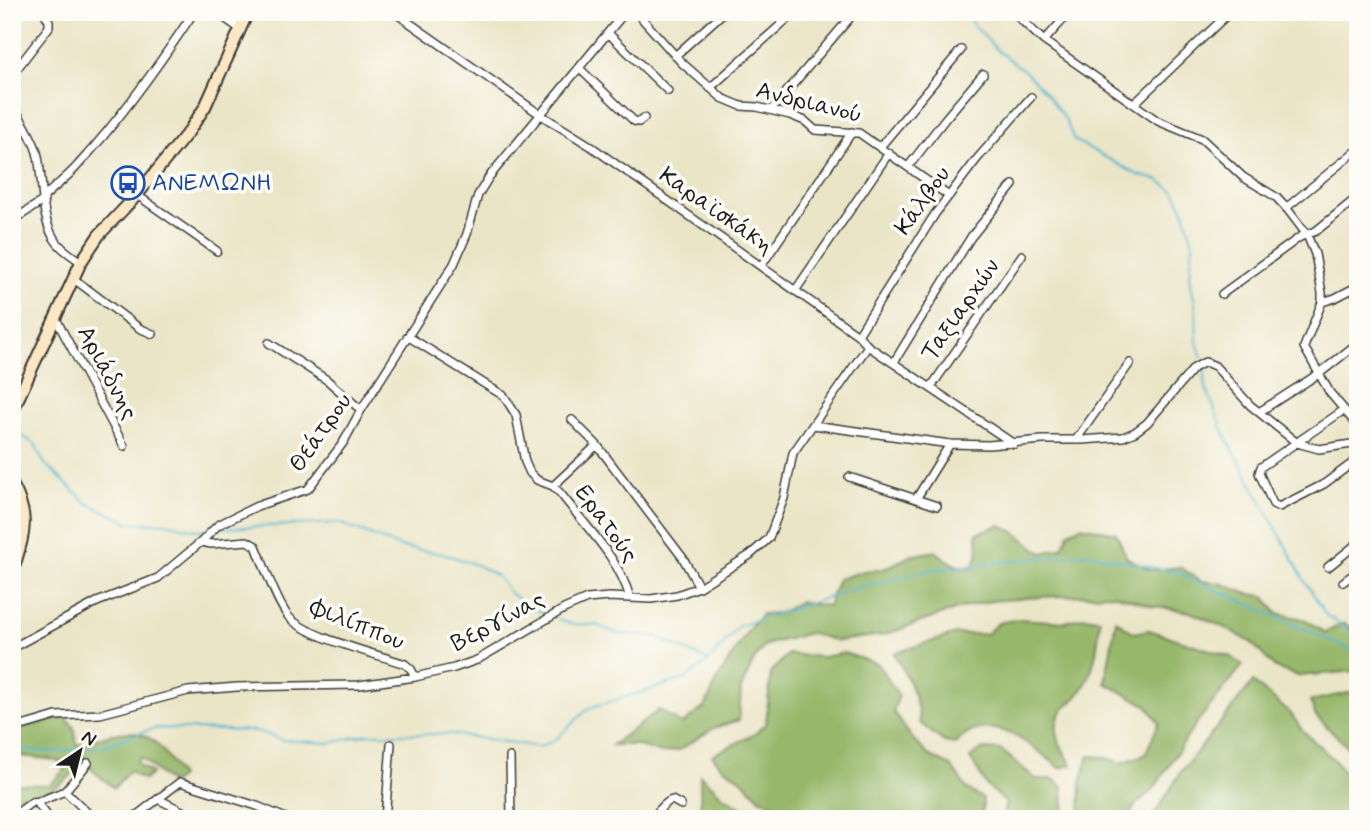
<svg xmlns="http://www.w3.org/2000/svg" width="1370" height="831" font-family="Mynerve,sans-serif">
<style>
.forest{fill:#97b76b;stroke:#5a6a44;stroke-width:2}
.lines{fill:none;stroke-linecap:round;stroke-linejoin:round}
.stream{stroke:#4eb4cd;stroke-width:2}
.street-casing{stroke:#3b3a36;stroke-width:10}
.secondary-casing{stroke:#3b3a36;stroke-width:14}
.street{stroke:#fff;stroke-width:7}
.secondary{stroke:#fbe7c3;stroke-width:10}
.labels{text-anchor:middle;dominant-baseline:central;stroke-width:7;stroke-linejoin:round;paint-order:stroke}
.street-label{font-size:24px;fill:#1c1c1c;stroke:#fdfcf7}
.transit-label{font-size:24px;fill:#164399;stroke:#fdfcf7;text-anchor:start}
</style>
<rect width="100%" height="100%" fill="#fdfcf7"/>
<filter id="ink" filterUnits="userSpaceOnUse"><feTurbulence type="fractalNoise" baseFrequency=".0143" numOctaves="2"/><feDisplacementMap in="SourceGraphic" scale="14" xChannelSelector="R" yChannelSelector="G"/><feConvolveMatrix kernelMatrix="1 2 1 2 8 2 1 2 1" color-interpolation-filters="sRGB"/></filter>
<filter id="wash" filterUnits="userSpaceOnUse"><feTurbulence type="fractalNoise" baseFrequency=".00686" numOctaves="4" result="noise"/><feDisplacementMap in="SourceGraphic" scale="28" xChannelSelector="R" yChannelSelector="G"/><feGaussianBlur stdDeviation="1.57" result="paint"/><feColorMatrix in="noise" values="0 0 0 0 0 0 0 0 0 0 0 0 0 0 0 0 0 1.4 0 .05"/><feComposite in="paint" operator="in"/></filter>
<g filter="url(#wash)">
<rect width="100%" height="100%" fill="#ebe5c7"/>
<path class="forest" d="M1000,525L1013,531L1042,553L1062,548L1069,532L1081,526L1116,533L1127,558L1151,570L1180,567L1201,581L1220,583L1248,594L1264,596L1277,613L1306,620L1325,633L1344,623L1358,633V671L1298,676L1275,668L1252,643L1226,628L1190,612L1154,606L1113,594L1039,597L991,601L957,609L884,635L836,641L810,633L765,645L754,660L741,688L739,720L714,728L679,750L662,753L636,745H612L659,710L682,724L705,707L720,675L747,632L762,614L780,613L800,602L828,606L838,579L864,571L884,569L910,556L935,551L955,565L973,568L978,553L977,533Z
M1084,617L1100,619C1098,645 1095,672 1080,693C1075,701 1065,706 1060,714C1051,731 1062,750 1072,765L1060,768C1032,746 988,706 956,744L944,742L920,723C917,696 907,676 894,653L956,634H986L998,623L1019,619L1065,622Z
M1116,620L1134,633L1149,630L1231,657L1243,665L1195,725L1153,790L1137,803L1127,819H1080L1081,782L1089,756L1104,757L1121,763L1145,755L1159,723L1148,706L1105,683Z
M844,653L878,664L899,696L893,711L912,738L928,755L951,766L967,789L983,799L982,819H799L760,798L741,779L721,766L712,755L755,734L766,723L771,672L788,654L823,657Z
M1253,682L1291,714L1302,730L1335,761L1353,783L1358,797V814L1346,819H1150L1160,806L1180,773Z
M1358,691V757L1316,716L1310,701Z
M66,717L74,728L77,745C131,726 150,722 180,777L171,784L142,758L138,759V764L152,773L144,780L129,771L114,788L84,763C59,788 49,796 12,796V784L50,785L70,764L48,759L12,755V730Z
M983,749L1001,750L1036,779H1053L1063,787L1065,819H1002L1006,802L987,786L970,758Z
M700,775L723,796L759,819H701Z"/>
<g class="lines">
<path class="stream" d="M962,12L997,50L1026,72L1047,94L1065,119L1074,140L1138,175L1158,180L1174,191L1183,208L1193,243L1190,276L1196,311L1197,342L1202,358
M1204,367L1206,388L1225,435L1306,583L1326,615L1358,635
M13,430L35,444L44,463L87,503L130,523H166L196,530L207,529
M222,528L339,523L401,547L448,555L477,565L497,576L511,594L531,608L546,614
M558,619L570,624L596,625L618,634L655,636L709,661
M12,749L53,752L100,747L155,728L257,731L283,740L330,743L368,734H452L540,747L556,739L589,708L685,679L709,661L739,626L864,586L929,570L1087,553L1176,572L1349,649L1358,655"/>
</g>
</g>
<g filter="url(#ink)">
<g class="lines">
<defs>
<path id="street" d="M216,12L240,29
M394,12L541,115L589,145L858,335L868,346L1014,444
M636,12L681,62L722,98L741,106L757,107L790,115L805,121L815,130L859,133L949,196
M1013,12L1044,41L1158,121L1202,139L1243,177L1276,197L1288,210L1307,235L1315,254L1322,293V302L1304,347L1330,393L1358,426
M609,34L668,91
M1044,41L1070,12
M675,56L724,12
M579,68L634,121L639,122L644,118
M12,75L49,27V21L44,12
M710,88L795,12
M12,104C21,120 32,135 37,152C44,178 39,219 56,241C62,250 73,256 81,262
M1134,104L1230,12
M771,110L855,12
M880,147L961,50
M908,167L945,119L983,74
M137,195L217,251
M44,197C55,186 69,176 79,164C122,117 159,65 194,12
M1286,208L1358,149
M12,221L44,200
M761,266L852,132
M74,279L139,328L153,334
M795,291L889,153
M1222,294L1300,237L1316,231L1358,197
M1322,302L1335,298L1358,286
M56,319L124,446
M858,335L935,214L977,159L1031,97
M409,337L504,396L516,415L525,462L530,473L537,480L553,486L561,494C586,527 619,558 630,598
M269,343L327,380L361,410
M894,362L971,237L1013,185
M931,387L1022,255
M1344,410L1261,467L1259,473L1273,504L1279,507L1324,484L1358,459
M1259,412L1320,373L1358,343
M572,420L597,445
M813,425L950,444L989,445L1042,440H1082L1123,437L1135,432L1147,423L1194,368L1205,362L1215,366L1250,405L1297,443L1319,449L1358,443
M1076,440L1130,363
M849,477L916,499L950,444
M553,486L597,445L683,558L699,587
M916,499L937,506
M12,528L25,524
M201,542L211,544L247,541L256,546C264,565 276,601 288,616C305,637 377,654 405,664L411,669L415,677
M1328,567L1358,543
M1343,582L1358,571
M12,648L97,602L158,578L201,542L218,525L257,506L308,489L343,443L361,410L454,264L467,234L478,195L489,177L625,12
M12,729L56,716L100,714L188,691L237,687L359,685L415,677L454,668L477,660L564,609L587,599L609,597L651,599L677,595L699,587L750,555L769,538L784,498L793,453L868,346
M510,757L511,819
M65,791L94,819
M158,799L198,819
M36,802L50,819
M12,817L32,802L40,801L65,791L88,763
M132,819L180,782L257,806L288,819
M385,819L391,744
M649,819C659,814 662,803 672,800L681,805"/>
<path id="secondary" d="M12,412L81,262L99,235L137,195L189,131L205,107L248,12
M12,484C32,520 23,536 12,574"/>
</defs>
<use href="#street" class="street-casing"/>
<use href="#secondary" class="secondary-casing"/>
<use href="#street" class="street"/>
<use href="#secondary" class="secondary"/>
</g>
</g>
<defs>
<symbol id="bus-ring" viewBox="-11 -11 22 22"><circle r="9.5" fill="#fdfcf7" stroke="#1a4fb4" stroke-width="1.5"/><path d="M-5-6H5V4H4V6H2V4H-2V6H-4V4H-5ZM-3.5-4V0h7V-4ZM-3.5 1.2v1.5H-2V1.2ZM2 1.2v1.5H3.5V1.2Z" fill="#1a4fb4"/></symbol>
</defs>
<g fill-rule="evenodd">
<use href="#bus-ring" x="109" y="164" width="38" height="38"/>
</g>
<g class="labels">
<g class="street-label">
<text transform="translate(809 103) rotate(14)">Ανδριανού</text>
<text transform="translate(923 201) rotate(-55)">Κάλβου</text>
<text transform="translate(716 211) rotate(35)">Καραϊσκάκη</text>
<text transform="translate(961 310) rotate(-55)">Ταξιαρχών</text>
<text transform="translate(107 373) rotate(62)">Αριάδνης</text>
<text transform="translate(321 433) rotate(-55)">Θεάτρου</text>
<text transform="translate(606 524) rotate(54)">Ερατούς</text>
<text transform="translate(498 622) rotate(-28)">Βεργίνας</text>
<text transform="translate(357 625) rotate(22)">Φιλίππου</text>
</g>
<g class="transit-label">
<text x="152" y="183">ΑΝΕΜΩΝΗ</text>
</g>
</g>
<rect width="1370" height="831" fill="none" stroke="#fdfcf7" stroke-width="42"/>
<g transform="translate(80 751) rotate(35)" stroke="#fdfcf7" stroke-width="5" paint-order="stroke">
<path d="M0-5L12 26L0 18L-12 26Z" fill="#1c1c1c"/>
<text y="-10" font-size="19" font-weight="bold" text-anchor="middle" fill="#1c1c1c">N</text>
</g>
</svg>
